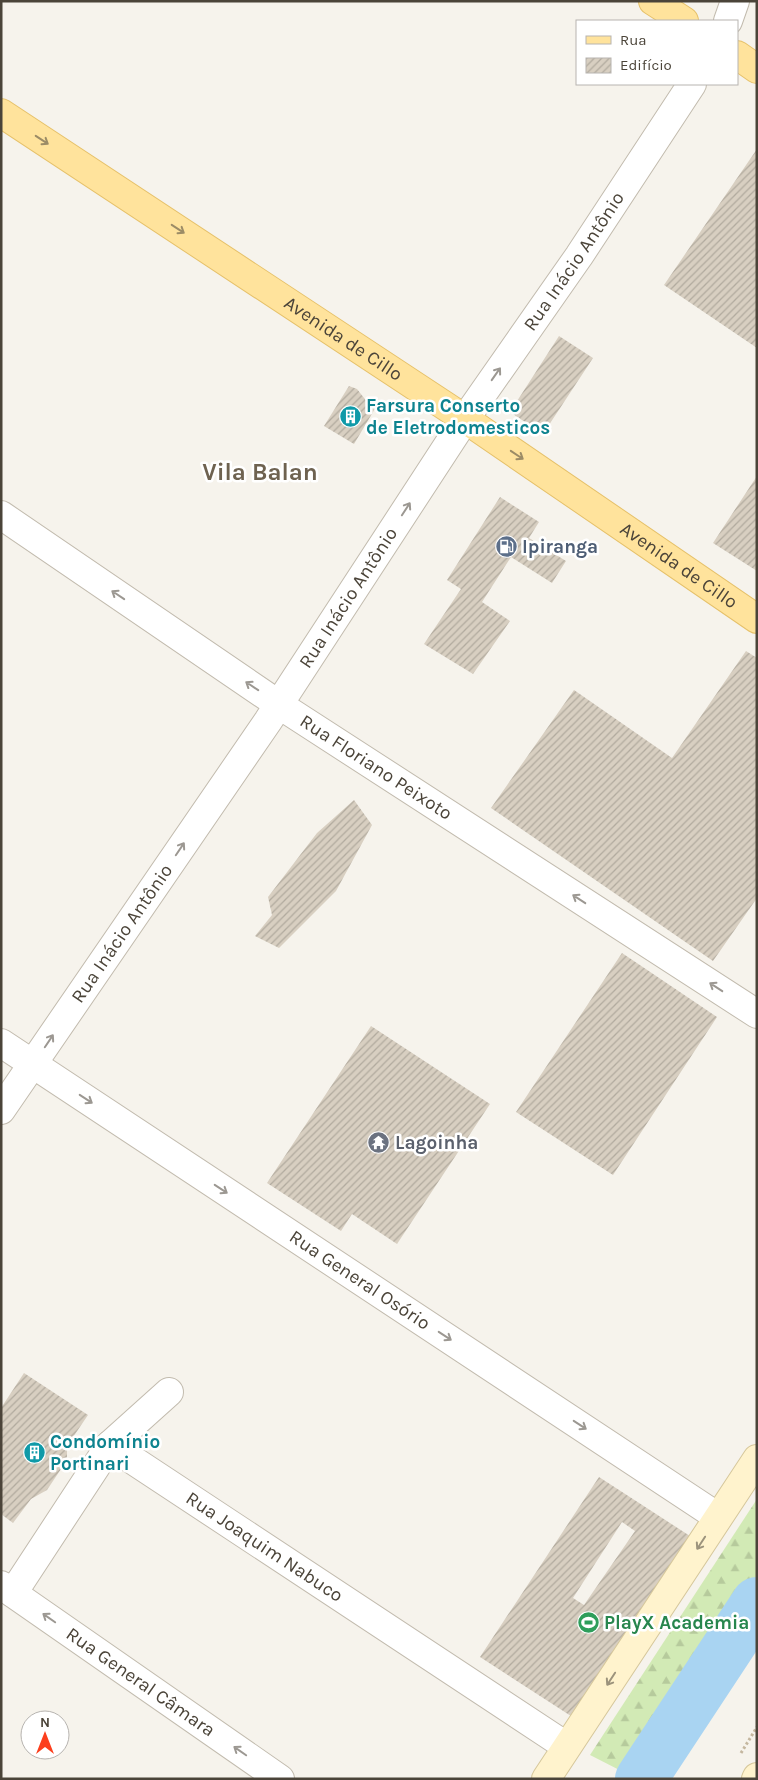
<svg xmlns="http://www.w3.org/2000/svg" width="758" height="1780" font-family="Karla,sans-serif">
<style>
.forest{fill:url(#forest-firs)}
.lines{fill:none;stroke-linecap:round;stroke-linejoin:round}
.river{stroke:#a9d4f2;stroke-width:52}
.building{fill:url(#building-hatch);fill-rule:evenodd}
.minor-casing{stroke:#c2bbae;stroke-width:30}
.secondary-casing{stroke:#d6c79b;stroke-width:30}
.primary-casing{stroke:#e6c16a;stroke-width:30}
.path{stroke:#c4b79f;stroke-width:3;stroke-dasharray:2.5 2.5;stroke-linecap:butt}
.minor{stroke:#fff;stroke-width:28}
.secondary{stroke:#fff3cd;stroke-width:28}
.primary{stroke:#ffe39c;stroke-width:28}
.oneway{stroke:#9c8c66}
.oneway2{stroke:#9c9892}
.oneway3{stroke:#9c937c}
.labels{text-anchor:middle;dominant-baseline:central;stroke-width:5;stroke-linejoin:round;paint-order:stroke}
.street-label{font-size:19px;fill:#4b4439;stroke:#fff}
.culture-label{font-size:19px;font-weight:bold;fill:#0d838f;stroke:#fff;text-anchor:start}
.service-label{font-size:19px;font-weight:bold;fill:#4e5e75;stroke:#fff;text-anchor:start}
.worship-label{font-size:19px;font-weight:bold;fill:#5b616d;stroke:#fff;text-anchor:start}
.leisure-label{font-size:19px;font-weight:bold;fill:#27864d;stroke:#fff;text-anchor:start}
.district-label{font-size:24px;font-weight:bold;fill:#6e6250;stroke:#fff}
</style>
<defs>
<pattern id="forest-firs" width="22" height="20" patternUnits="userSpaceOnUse" patternTransform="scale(1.25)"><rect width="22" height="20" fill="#d2eab5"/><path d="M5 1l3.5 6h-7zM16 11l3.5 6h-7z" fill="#b6ca9c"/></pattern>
<pattern id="building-hatch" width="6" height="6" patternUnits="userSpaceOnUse" patternTransform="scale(1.25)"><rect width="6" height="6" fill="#d8cfc1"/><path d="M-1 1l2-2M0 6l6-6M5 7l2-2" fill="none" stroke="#b1aa9e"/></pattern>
</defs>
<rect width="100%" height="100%" fill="#f6f3ec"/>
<path class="forest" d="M757,1499V1603L641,1779H637L590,1755Z"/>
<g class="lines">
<path class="river" d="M641,1779L757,1603"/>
</g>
<path class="building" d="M757,149V348L664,285Z
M559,336L593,358L543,434L510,412Z
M349,386L357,389L368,403L376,407L354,444L324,426Z
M757,476V571L713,543Z
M500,497L539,522L529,538L566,561L552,583L511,557L482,602L510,621L473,674L424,644L461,589L447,580Z
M746,651L757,658V898L713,961L491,808L574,690L672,758Z
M354,800L372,825L336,891L279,948L255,936L272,915L268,897L317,833Z
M622,953L717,1017L613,1175L516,1112Z
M371,1026L490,1104L397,1244L352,1214L341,1231L267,1183Z
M24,1373L88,1415L67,1446V1460L47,1490L31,1499L13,1523L1,1514V1408Z
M599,1477L690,1536V1546L574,1718L480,1657ZM622,1522L635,1531L584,1605L573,1598Z"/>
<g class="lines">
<defs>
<g id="minor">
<path d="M728,21L735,1"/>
<path id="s1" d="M1,515L278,704L757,1014"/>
<path id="s2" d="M1,1043L718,1517"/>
<path id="s3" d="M1,1110L268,721L465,419L579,256L692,84"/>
<path d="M110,1445L169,1392"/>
<path id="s4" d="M1,1585L280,1779"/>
<path id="s5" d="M13,1593L110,1445L566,1746"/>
</g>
<path id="secondary" d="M546,1779L757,1459
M756,1779L757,1777"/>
<g id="primary">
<path d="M653,1L684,21"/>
<path d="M737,55L757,69"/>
<path id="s6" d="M1,113L465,419L757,619"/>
</g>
</defs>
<use href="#minor" class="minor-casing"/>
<use href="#secondary" class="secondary-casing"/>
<use href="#primary" class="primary-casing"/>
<path class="path" d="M741,1753L757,1727"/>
<use href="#minor" class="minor"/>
<use href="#secondary" class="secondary"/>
<use href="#primary" class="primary"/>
</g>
<defs><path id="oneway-shaft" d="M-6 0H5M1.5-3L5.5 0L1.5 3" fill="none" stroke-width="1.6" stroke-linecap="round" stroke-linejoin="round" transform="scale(1.25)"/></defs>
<g class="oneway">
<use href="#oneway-shaft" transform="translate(42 140) rotate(33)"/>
<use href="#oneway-shaft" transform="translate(178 229) rotate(33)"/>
<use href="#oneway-shaft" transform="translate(517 455) rotate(34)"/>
</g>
<g class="oneway2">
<use href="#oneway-shaft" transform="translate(496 374) rotate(-55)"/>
<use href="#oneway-shaft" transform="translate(406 509) rotate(-57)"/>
<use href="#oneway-shaft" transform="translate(118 595) rotate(-146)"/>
<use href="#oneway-shaft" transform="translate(252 686) rotate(-146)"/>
<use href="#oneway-shaft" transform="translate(180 849) rotate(-56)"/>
<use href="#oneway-shaft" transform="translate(579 899) rotate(-147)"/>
<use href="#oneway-shaft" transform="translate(716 987) rotate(-147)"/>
<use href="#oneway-shaft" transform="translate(49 1041) rotate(-56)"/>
<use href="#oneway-shaft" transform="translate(86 1099) rotate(33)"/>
<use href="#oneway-shaft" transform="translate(221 1189) rotate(33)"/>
<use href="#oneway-shaft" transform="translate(445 1336) rotate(33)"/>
<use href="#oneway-shaft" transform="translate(580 1425) rotate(33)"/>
<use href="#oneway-shaft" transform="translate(49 1618) rotate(-145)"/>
<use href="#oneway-shaft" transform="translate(240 1751) rotate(-145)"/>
</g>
<g class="oneway3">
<use href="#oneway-shaft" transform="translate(701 1543) rotate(123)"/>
<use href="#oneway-shaft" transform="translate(611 1679) rotate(123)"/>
</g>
<defs>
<symbol id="building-disc" viewBox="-11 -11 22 22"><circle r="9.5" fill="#0f9aa8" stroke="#fff"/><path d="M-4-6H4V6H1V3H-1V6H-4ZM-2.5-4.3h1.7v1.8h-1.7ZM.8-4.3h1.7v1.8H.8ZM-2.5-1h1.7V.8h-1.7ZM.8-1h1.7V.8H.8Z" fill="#fff"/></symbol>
<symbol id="fuel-disc" viewBox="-11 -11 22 22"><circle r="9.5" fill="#5c6f8a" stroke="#fff"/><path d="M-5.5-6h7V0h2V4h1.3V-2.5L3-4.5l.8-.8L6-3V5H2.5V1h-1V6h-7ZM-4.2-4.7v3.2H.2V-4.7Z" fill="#fff"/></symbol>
<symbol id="temple-disc" viewBox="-11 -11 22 22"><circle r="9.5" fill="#6b7280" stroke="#fff"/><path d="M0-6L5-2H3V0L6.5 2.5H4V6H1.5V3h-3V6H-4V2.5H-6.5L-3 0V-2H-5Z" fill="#fff"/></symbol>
<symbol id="stadium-disc" viewBox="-11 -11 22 22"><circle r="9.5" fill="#2e9e5b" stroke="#fff"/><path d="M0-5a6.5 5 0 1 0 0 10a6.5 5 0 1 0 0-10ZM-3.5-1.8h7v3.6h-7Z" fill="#fff"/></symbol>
</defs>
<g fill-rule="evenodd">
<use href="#building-disc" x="338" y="404" width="25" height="25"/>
<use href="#fuel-disc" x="494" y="534" width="25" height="25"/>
<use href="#temple-disc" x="366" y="1130" width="25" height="25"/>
<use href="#building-disc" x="22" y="1440" width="25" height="25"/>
<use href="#stadium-disc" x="576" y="1610" width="25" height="25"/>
</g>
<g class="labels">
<g class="street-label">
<text stroke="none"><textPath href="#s3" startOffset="1024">Rua Inácio Antônio</textPath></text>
<text stroke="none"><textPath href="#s6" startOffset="410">Avenida de Cillo</textPath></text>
<text stroke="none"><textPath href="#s6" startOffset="815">Avenida de Cillo</textPath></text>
<text stroke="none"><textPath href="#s3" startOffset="619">Rua Inácio Antônio</textPath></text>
<text stroke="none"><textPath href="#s1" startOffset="452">Rua Floriano Peixoto</textPath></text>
<text stroke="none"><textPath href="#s3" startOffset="214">Rua Inácio Antônio</textPath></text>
<text stroke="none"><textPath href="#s2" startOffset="430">Rua General Osório</textPath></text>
<text stroke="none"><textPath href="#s5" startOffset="362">Rua Joaquim Nabuco</textPath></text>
<text stroke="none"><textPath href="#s4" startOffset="170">Rua General Câmara</textPath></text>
</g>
<g class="culture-label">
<text x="366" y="406">Farsura Conserto<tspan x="366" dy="22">de Eletrodomesticos</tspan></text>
<text x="50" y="1442">Condomínio<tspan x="50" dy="22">Portinari</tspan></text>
</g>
<g class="service-label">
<text x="522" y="547">Ipiranga</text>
</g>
<g class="worship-label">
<text x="395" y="1143">Lagoinha</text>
</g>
<g class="leisure-label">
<text x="604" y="1623">PlayX Academia</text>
</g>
<g class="district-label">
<text x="260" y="472">Vila Balan</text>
</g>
</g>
<rect width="758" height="1780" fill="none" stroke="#4b4439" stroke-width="5"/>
<rect x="576" y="20" width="162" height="65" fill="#ffffff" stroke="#b7b4b0"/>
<rect x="586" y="36" width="25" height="8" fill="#ffe39c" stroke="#b7b4b0"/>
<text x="620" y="45" font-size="15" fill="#4b4439">Rua</text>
<rect x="586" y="58" width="25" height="15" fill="url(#building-hatch)" stroke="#b7b4b0"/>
<text x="620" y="70" font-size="15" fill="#4b4439">Edifício</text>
<g transform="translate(45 1735)"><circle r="24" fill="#ffffff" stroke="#b7b4b0"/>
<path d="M0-4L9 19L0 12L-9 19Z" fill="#fc3f1d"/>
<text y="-8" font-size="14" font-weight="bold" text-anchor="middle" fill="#4b4439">N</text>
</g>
</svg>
